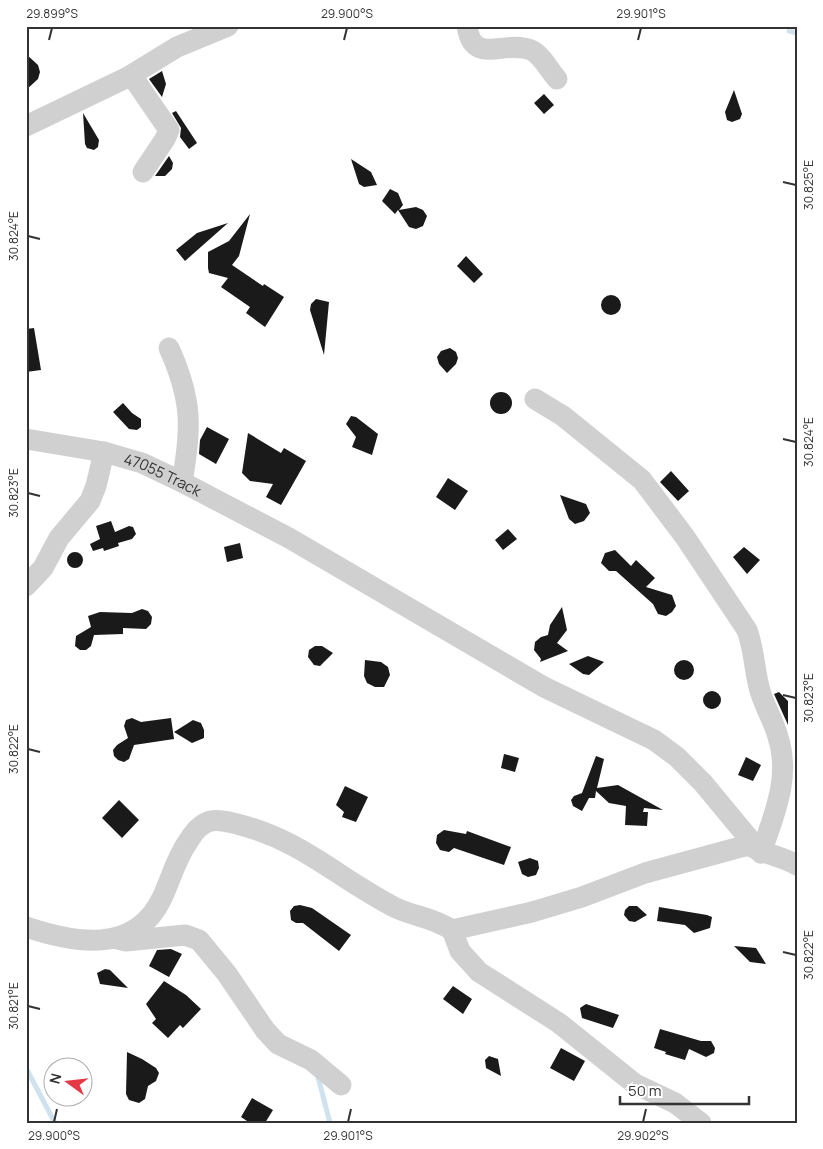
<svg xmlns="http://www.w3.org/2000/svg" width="823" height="1149" font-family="Manrope,sans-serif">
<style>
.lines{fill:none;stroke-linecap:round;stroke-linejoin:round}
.stream{stroke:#cfe2ee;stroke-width:5}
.building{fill:#1a1a1a}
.minor{stroke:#d0d0d0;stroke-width:21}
.ticks{fill:none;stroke:#333;stroke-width:2}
.labels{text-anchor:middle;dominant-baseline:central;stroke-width:5;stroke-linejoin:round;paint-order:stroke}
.street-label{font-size:15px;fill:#333;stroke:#fff}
.neatline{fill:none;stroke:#333;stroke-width:2}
.ticks-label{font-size:12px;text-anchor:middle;fill:#333}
</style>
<rect width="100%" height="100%" fill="#fff"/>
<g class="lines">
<path class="stream" d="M789,31L797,33
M26,1068L55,1123
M318,1077L330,1123"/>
</g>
<path class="building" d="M26,54L38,65L40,72L38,79L26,90Z
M162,71L166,84L162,97L149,79Z
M734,90L742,114L740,119L732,122L727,120L725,112Z
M544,94L554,105L544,114L534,103Z
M176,111L197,143L189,149L180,137L181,128L172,113Z
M83,113L99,140L98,147L94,150L87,148L85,144Z
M169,156L173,163L172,169L165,176H155Z
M351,159L371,172L377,185L364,187L359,184Z
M390,189L398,193L403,205L399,210L416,207L423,210L427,216L423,226L416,229L409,227L398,210L395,214L382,201Z
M250,214L239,256L232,265L263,286L264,284L284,297L265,327L246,313L250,307L221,287L228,278L209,273L208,268V252L229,241Z
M228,223L185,261L176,250L197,233Z
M466,256L483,274L474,283L457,266Z
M601 305a10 10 0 1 1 20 0a10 10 0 1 1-20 0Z
M316,299L329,302L324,355L310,310L311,304Z
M34,328L41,370L26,372V329Z
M450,348L456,352L458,358L456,364L447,373L439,364L437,357L441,351Z
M490 403a11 11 0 1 1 22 0a11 11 0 1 1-22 0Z
M123,403L132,413L141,419V427L137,430L129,429L113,412Z
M351,416L356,417L378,434L372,455L352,447L356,437L346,424Z
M207,427L229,439L216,464L199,454L200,440Z
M248,433L281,453L284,448L306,461L281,505L266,497L273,484L250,481L242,473Z
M671,471L689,491L678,501L660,482Z
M448,478L468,491L455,510L436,497Z
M560,495L586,504L590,513L584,521L575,524L569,519Z
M111,521L115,532L129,526L133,527L136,534L132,539L118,543L119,546L104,551L103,548L93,551L90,544L100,539L96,526Z
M508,529L517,539L503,550L495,540Z
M240,543L243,558L227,562L224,547Z
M744,547L760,560L747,574L733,557Z
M615,550L631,566L636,560L655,578L646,587L672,595L676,606L672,612L666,616L658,614L653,604L616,571H609L601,563L605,553Z
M67 560a8 8 0 1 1 16 0a8 8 0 1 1-16 0Z
M562,607L567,630L557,643L568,651L540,662L541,659L534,650L535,642L541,637L548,635L550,625Z
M142,609L148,611L152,617L151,624L146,629L123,628V634L94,635L91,646L86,650H80L75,646L76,636L91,627L88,616L100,612L132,613Z
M315,646H322L333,653L320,666L314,665L308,657L309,650Z
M588,656L604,662L589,675L583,674L569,664Z
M365,660L381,662L388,667L390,675L384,687H375L367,683L364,676Z
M674 670a10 10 0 1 1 20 0a10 10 0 1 1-20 0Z
M703 700a9 9 0 1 1 18 0a9 9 0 1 1-18 0Z
M779,692L788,701V725L774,694Z
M132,718L141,722L171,718L174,739L134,745L129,759L124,762L118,760L114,756L113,750L117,745L128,738L124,726L126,720Z
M193,720L201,723L204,730V738L192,743L174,732Z
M504,754L519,758L515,772L501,768Z
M596,756L604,759L597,788L618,785L663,810L644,808L643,812H648L647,826L625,825L626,806L609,803L596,791L595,798H589L582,811L573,806L571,800L574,796L582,793Z
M746,757L761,765L753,781L738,775Z
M345,786L368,797L356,822L342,817L344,812L336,805Z
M119,800L139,820L122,838L102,818Z
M444,830L466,834L467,831L511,847L504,865L454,848L449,852L440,850L436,843L437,835Z
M530,858L538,861L539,868L536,875L528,877L522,874L518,862Z
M300,905L312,908L351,935L339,951L303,923H296L291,920L290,911L294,906Z
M629,906H637L647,915L635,922L629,921L624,915L625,910Z
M659,907L707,915L712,917L710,928L694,933L685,925L657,921Z
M734,946L756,948L766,964L750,962Z
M171,949L182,954L169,977L149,966L157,950Z
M105,969L110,970L128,988L100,984L97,973Z
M164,981L186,995L201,1009L183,1028L180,1025L168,1038L152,1023L156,1019L146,1004Z
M453,986L472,999L463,1014L443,999Z
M586,1004L619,1015L613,1028L582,1018L580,1008Z
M660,1029L701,1041H711L715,1048L714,1053L706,1057L689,1049L685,1060L665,1054L666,1052L654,1048Z
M561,1048L585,1061L574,1081L550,1068Z
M127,1052L142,1059L156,1068L159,1073L156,1081L148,1086L145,1099L139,1103L129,1100L126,1094Z
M489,1056L498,1059L501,1076L486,1068L485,1060Z
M252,1098L273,1110L265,1123H250L241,1117Z"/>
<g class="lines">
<g class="minor">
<path d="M467,26C473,67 504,39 531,50C542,55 549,70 557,79"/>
<path d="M132,76L169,130L165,139L143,172"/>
<path d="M26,126L128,77L177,47L228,26"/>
<path d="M169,348C192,399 192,427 182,482"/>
<path d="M535,399L563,416L642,480L685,537L747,630C755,651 754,673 761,694C766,709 774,722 778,737C791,777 774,815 761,853"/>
<path id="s1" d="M26,439L104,452L142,463L182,482L289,538L544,687L654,740L677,757L703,783L761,853"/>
<path d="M26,586L43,568L59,538L90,501L96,486L104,452"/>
<path d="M26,927C74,943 135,955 162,898C171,879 176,858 189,840C194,832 201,823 211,821C219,819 229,822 237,824C302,840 339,879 396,908C416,917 432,917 452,930L532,912L582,897L645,873L748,845C764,854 781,856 797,865"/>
<path d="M452,930L460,951L479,972L559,1023L635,1084L675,1103L701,1123"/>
<path d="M118,939L126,941L185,935L199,940L227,974L265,1030L278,1044L311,1060L341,1085"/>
</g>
</g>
<path class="ticks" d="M49,40L52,28M344,40L347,28M638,40L641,28M783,182L796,185M28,236L40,239M783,439L796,442M28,493L40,496M783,695L796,698M28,749L40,752M783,952L796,955M28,1006L40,1009M54,1122L57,1109M348,1122L351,1109M643,1122L646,1109"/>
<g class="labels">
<g class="street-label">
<text stroke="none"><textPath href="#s1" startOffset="142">47055 Track</textPath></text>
</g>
</g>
<rect width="823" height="1149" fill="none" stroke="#ffffff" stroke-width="55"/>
<g transform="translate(68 1082) rotate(285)"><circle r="24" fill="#ffffff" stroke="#adadad"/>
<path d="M0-4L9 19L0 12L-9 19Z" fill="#e63946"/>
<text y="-8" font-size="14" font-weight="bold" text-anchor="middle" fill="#333333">N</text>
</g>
<path d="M620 1096v8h129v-8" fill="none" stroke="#333333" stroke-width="2.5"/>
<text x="628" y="1096" font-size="15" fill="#333333" stroke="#ffffff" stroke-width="4" paint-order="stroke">50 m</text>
<rect x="28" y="28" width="768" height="1094" class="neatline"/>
<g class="ticks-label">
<text x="52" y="18">29.899°S</text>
<text x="347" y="18">29.900°S</text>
<text x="641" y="18">29.901°S</text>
<text transform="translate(809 185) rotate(-90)" y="4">30.825°E</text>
<text transform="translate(14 236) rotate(-90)" y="4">30.824°E</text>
<text transform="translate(809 442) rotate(-90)" y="4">30.824°E</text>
<text transform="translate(14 493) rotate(-90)" y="4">30.823°E</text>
<text transform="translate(809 698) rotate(-90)" y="4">30.823°E</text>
<text transform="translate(14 749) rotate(-90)" y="4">30.822°E</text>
<text transform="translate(809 955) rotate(-90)" y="4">30.822°E</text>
<text transform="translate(14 1006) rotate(-90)" y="4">30.821°E</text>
<text x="54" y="1140">29.900°S</text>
<text x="348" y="1140">29.901°S</text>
<text x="643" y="1140">29.902°S</text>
</g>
</svg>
